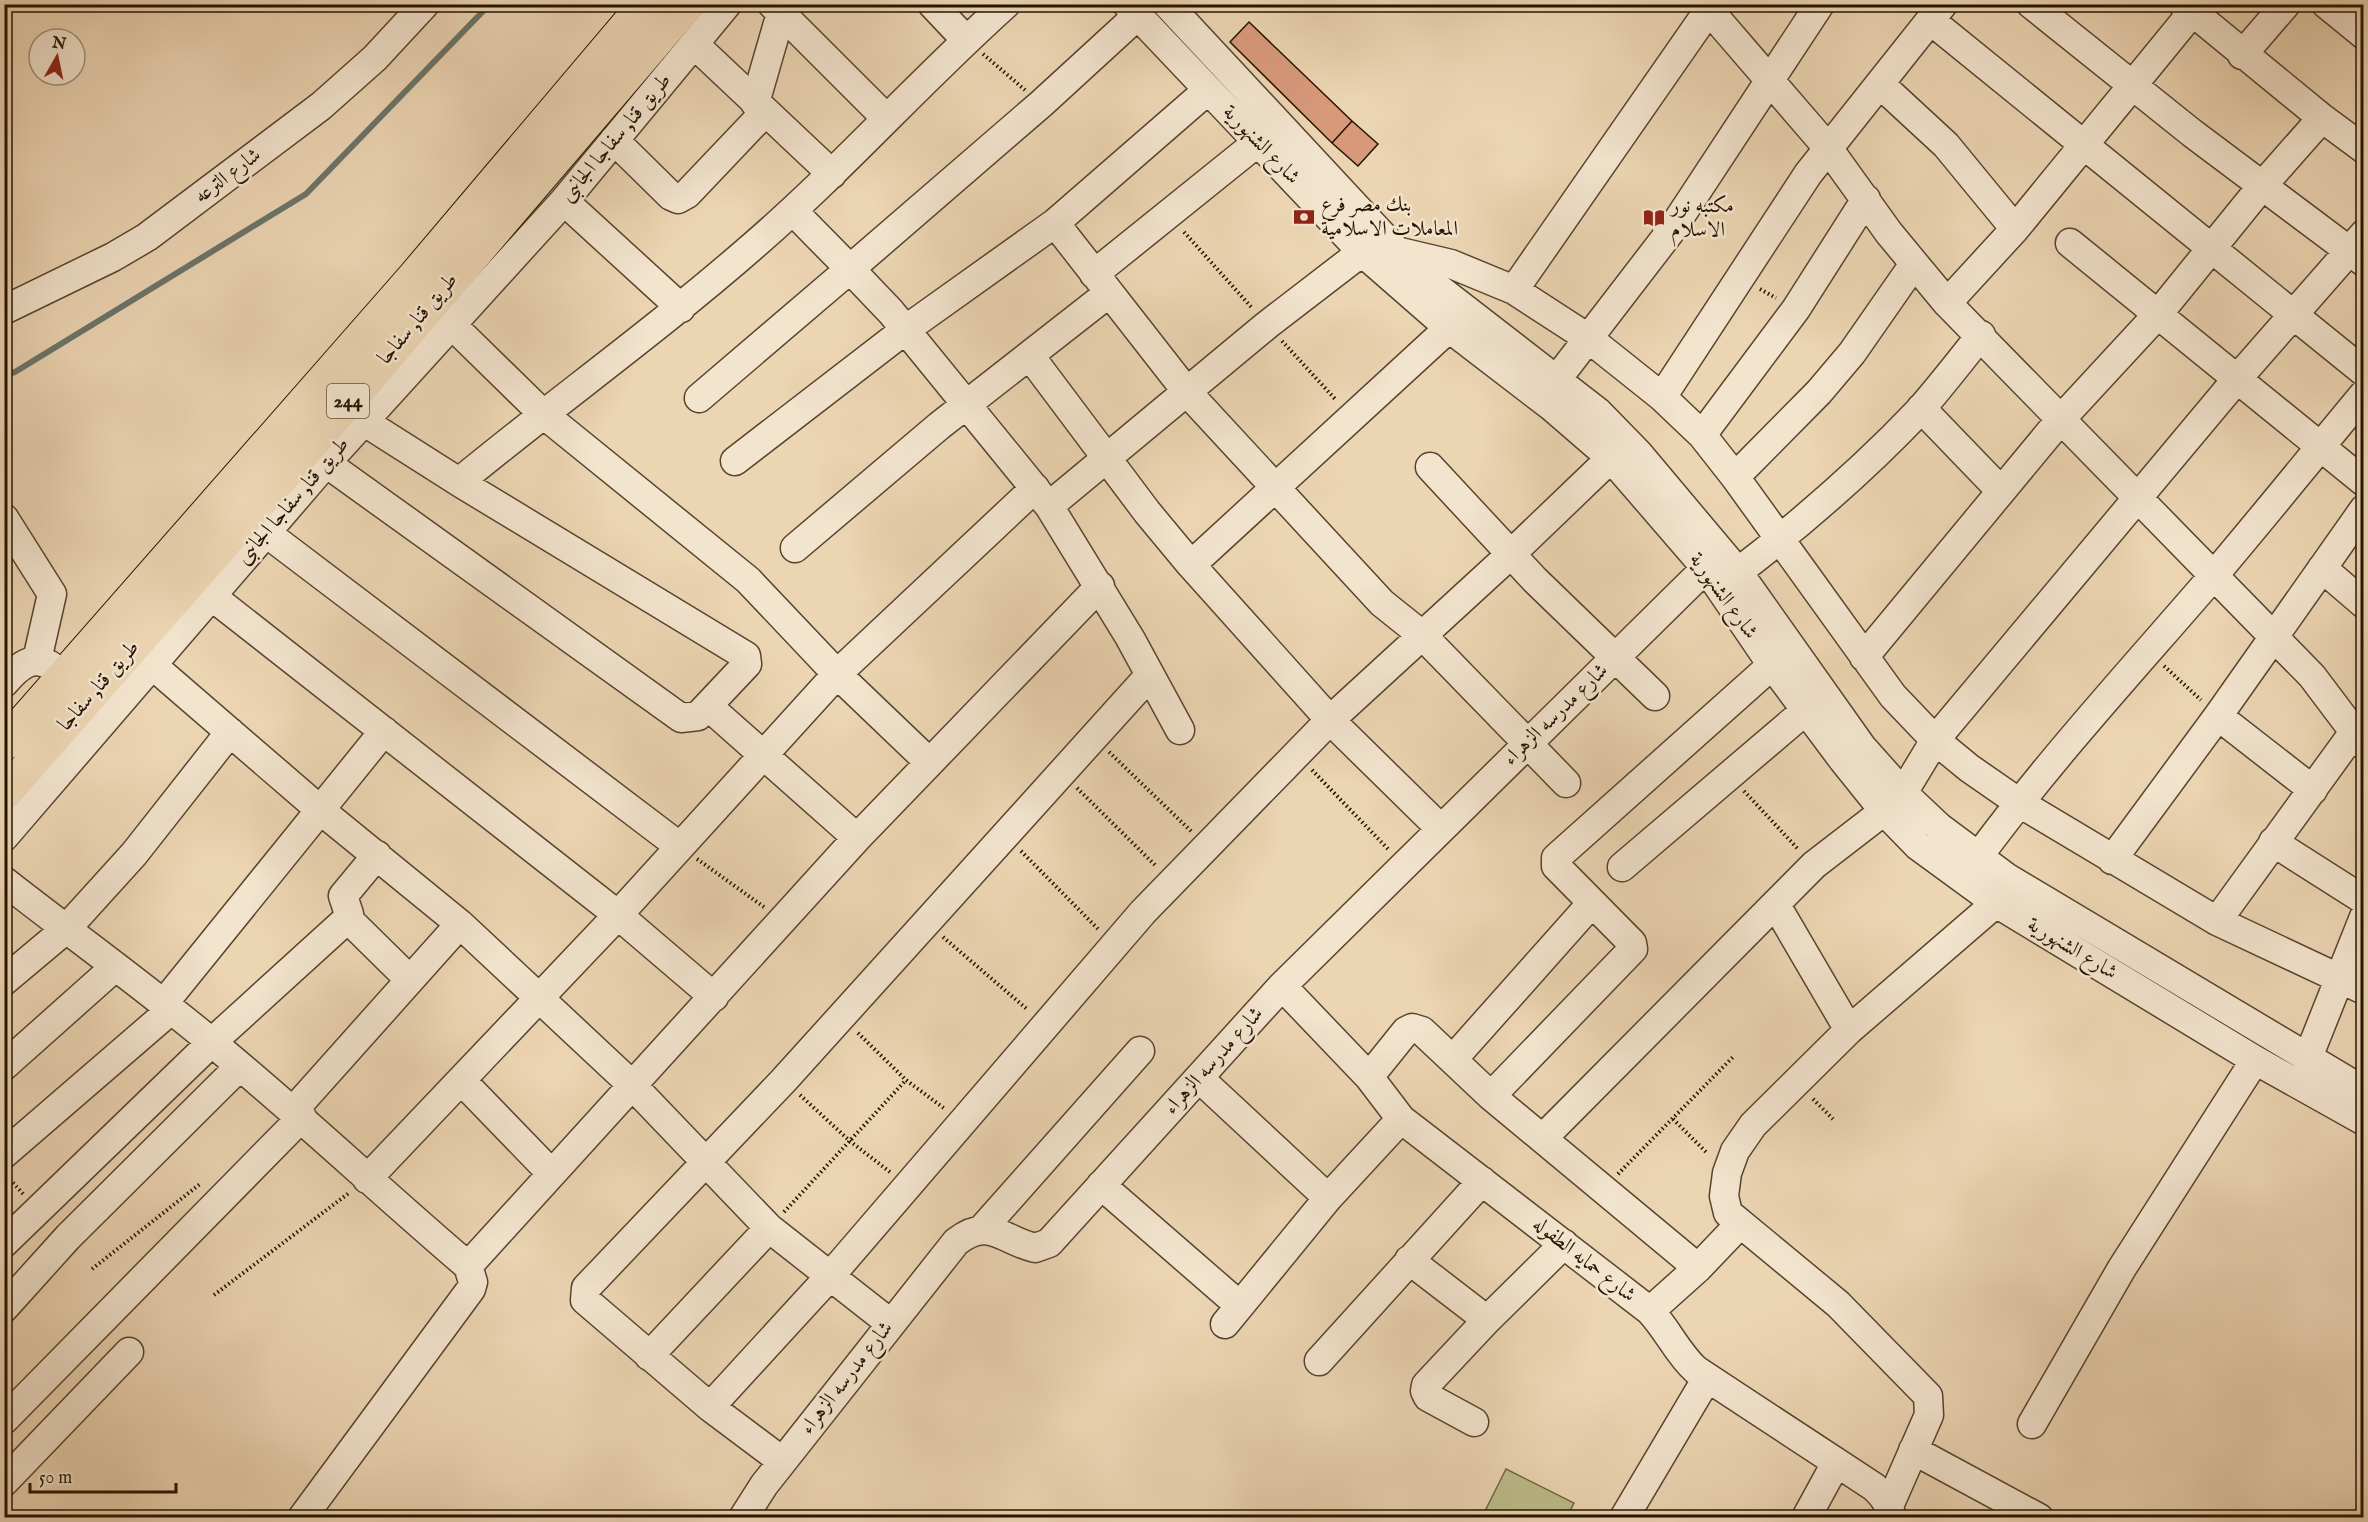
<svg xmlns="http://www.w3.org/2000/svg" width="2368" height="1522" font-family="'IM FELL English',Amiri,serif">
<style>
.pitch{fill:#bcbc8a;stroke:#706846;stroke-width:1.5}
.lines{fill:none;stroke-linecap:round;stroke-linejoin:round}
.stream{stroke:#6b766c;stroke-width:6}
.building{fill:#d8997b;stroke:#251401;stroke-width:1.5}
.minor-casing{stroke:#57442e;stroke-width:31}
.highway-casing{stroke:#251401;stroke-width:35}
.path{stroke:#251401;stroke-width:4;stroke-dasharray:1.5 3;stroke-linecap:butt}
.minor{stroke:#f3e4ce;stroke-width:28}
.highway{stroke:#ecd5b3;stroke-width:33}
.labels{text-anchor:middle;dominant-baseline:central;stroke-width:5;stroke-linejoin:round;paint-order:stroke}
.shield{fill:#f3e4ce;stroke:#63523e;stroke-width:1.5}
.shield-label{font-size:20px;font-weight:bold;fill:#251401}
.street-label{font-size:21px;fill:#251401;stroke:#f3e4ce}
.poi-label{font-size:21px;fill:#251401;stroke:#f3e4ce;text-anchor:start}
</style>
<rect width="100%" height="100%" fill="#ecd5b3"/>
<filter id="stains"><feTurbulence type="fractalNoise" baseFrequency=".00333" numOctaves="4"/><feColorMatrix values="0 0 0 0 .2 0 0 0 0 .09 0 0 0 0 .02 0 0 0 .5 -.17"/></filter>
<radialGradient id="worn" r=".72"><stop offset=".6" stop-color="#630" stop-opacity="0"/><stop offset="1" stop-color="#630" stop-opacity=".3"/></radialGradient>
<path class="pitch" d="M1506,1469L1574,1503L1567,1517H1482Z"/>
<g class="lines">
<path class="stream" d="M4,375L15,372L306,194L490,4"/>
</g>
<path class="building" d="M1249,22L1352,121L1332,143L1230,42Z
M1352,121L1378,144L1358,166L1332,143Z"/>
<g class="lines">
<defs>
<path id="minor" d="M772,4L886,118
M932,4L966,40
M1127,4L1362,252L1449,328L1552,407L1611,458L1706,568L1772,665L1843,760L1884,811L1918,846L1996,903L2255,1060L2364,1121
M1167,4L1397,251L1438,288L1598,412L1638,453L1738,572L1862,747L1903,793L1939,827L2006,877L2364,1091
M2031,4L2192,133L2364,262
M2183,4L2322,118
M2326,4L2364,35
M1709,10L1828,148L1889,233L1947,303L2312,676L2364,745
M1137,16L1041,104L850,269L891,312L1049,506L1130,638L1180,730
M1930,20L2364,372
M694,44L832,174
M2242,55L2286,4
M1880,84L1946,145L2015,229
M755,103L781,13
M614,140L671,196L678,199L687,194L765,112
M564,201L681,308
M1055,223L1187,392L1382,603L1422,635L1566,783
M2070,243L2364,482
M1400,252L1451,264L1514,290L1588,338L1662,397L1702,435L1735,477L1893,696L1935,740L1969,768L2018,802L2217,921L2364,990
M1094,274L1258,142
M1514,290L1713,4
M1947,303L2015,229L2199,4
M4,310L113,257L147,237L321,106L375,58L425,4
M453,326L542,413L748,580L837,674L929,762
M1030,356L1147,512L1191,565L1330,720L1440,828
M1557,379L1670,232L1820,4
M1662,397L1808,174L1943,4
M699,398L850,269L793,211
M1921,408L2001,491
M363,421L459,482C556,402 658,329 753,246C841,170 919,82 1006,4
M1702,435L1796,309L1866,199
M735,461L905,330L1055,223L1208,90
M326,463L681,718L698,716L747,664L746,656L459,482
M1430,467L1535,580L1655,696
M1735,477L1819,392L1852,353L1914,264
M1049,506L1267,325L1362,252
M4,518L52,594L37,660
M265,532L679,846
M795,548L939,426L1109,293
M1191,565L1449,328
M2322,568L2364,604
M1738,572C1803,522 1864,469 1920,410C1941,386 1961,360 1981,335
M210,595L618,915L714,997
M1864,657L2061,419L2159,313L2262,186L2322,118L2364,149
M151,664L319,809L460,924L631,1084L769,1228L890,1323
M4,683C18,667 33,652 54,668
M709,707L857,838
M2218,716L2313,790
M1903,793L1935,740L2237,379L2364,234
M4,837L326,463L564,201L727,4
M2273,842L2364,900
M1978,857C2051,758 2135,667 2215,574C2265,515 2314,454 2364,394
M2112,860L2218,716L2364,509
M1622,867L1805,711
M4,881C73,935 143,985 210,1041C298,1113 381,1192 468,1266L473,1282L471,1289L302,1518
M1776,905L1849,1030
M347,918L410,980
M2217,921L2354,732
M4,981L66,929L134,854L230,732
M1282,986L1369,1077L1401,1119L1650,1311C1668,1330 1677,1353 1696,1370L1874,1487C1884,1496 1889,1504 1892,1518
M164,1003L384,731
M1454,1058L1591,904
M2307,1060L2364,917
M4,1066L115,967
M1369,1077L1406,1031L1412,1028L1422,1031L1491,1096L1698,1268
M1199,1078L1328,1198L1401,1119
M461,1080L551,1173
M1491,1096L1633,949L1632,943L1556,866V858L1772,665
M293,1111L460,924
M1543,1138L1814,865L1884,811
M4,1154L172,1009
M367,1179L618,915L837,674L1035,488
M1101,1185L1239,1305
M983,1228L1140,1051
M4,1243L212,1042L345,921L349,914L343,896L377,855
M1409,1260L1487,1320
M468,1266L857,838L1100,586
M4,1308L68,1237L240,1066
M1650,1311L1698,1268L1739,1225
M1225,1324L1328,1198
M649,1356L769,1228
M1319,1361L1482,1181
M710,1407L831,1275L1143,912L1330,720L1511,554L1611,458
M4,1420L302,1117
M1474,1422L1428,1397L1425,1391L1426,1385L1487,1320L1564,1244
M2032,1424L2122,1268L2255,1060
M1913,1450L2039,1518
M782,1461L710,1407L585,1300L586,1288L784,1080L1150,675
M4,1482L129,1352
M1889,1506L1929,1415L1928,1396L1838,1304L1728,1213L1724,1196L1727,1173L1735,1151L1753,1125L1849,1030L1996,903
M743,1518L764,1485L956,1242C989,1216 1002,1240 1035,1248L1049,1243L1282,986L1706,568
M1624,1518L1707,1378
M1806,1518L1836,1463"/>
<path id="highway" d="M4,744L413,278L645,4
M4,794L354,395L688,4"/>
</defs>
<use href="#minor" class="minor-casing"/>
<use href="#highway" class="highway-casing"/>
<path class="path" d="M983,54L1025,90
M1184,232L1253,309
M1760,289L1776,298
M1282,341L1336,400
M2164,666L2201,700
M1109,752L1192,832
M1312,770L1388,849
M1077,788L1157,867
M1744,791L1798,849
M1021,851L1098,929
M697,859L764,907
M943,937L1028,1010
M858,1033L906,1080L945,1109
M800,1095L851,1142L890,1172
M1813,1099L1833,1119
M1673,1119L1708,1154
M1618,1174L1733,1057
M7,1176L24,1195
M784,1212L906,1080
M92,1269L200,1184
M214,1295L349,1193"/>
<use href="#minor" class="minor"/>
<use href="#highway" class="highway"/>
</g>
<defs>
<symbol id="bank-bare" viewBox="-9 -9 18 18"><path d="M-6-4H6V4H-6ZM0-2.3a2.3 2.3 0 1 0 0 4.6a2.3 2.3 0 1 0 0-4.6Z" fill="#8f2418" stroke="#f3e4ce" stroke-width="2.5" paint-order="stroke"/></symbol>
<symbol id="library-bare" viewBox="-9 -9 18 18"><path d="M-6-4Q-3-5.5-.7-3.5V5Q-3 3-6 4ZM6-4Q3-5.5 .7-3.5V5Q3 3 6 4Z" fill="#8f2418" stroke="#f3e4ce" stroke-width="2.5" paint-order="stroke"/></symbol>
</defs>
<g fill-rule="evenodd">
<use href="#bank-bare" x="1289" y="202" width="30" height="30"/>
<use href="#library-bare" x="1639" y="203" width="30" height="30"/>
</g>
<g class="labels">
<rect class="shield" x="327" y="384" width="42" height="34" rx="4.5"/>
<g class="shield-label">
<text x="348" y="401">244</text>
</g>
<g class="street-label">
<text transform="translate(616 138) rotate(-50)">طريق قنا, سفاجا الجانبى</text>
<text transform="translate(1261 145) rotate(46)">شارع الشنهورية</text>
<text transform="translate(228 176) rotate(-37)">شارع الترعه</text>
<text transform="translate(418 319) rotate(-50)">طريق قنا, سفاجا</text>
<text transform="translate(293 501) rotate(-49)">طريق قنا, سفاجا الجانبى</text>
<text transform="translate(1723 596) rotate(54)">شارع الشنهورية</text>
<text transform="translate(99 686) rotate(-49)">طريق قنا, سفاجا</text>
<text transform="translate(1556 715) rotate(-44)">شارع مدرسه الزهراء</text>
<text transform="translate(2072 949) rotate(31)">شارع الشنهورية</text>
<text transform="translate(1214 1061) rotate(-48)">شارع مدرسه الزهراء</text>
<text transform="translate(1584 1260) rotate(38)">شارع حمايه الطفوله</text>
<text transform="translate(847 1378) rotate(-52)">شارع مدرسه الزهراء</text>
</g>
<g class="poi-label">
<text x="1321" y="205">بنك مصر فرع<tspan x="1321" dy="24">المعاملات الاسلامية</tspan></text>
<text x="1671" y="206">مكتبه نور<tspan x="1671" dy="24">الاسلام</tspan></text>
</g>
</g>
<rect width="2368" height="1522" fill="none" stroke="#ecd5b3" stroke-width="24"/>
<rect x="6" y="6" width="2356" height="1510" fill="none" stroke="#251401" stroke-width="3"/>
<rect x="12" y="12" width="2344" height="1498" fill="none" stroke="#251401" stroke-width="1.5"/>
<g transform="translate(57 57) rotate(9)"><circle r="28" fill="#f3e4ce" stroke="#a1917c" stroke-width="1.5"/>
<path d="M0-4.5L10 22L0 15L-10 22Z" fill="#8f2418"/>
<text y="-9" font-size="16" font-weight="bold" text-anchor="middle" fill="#251401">N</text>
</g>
<path d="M30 1483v9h146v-9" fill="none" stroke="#251401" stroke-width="3"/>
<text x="39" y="1483" font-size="18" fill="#251401" stroke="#f3e4ce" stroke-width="4.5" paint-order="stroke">50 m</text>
<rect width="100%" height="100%" filter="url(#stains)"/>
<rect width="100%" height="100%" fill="url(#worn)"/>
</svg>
